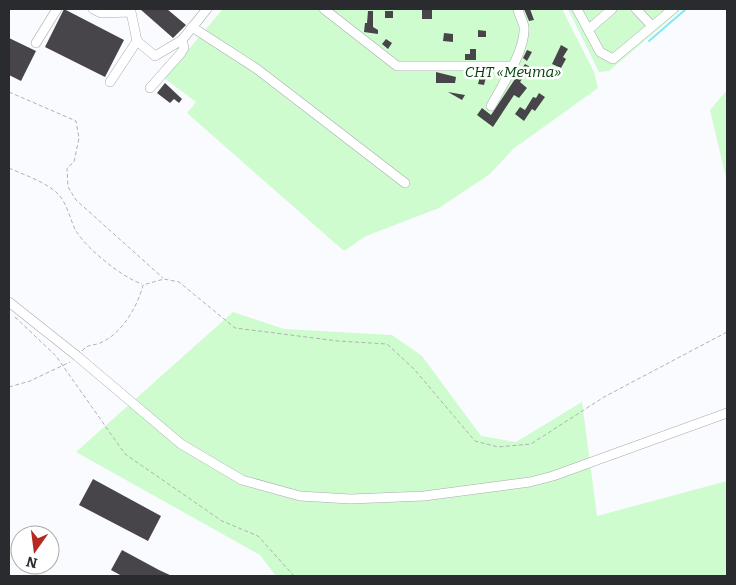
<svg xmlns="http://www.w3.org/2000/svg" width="736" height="585" font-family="Bitter,serif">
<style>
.green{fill:#cefcce}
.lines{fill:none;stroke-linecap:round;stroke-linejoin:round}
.stream{stroke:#80e9f8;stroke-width:2}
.building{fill:#48454a}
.minor-casing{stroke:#a9abb2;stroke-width:10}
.path{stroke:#b0b1b4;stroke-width:1;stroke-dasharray:4 2.5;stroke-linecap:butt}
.minor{stroke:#fff;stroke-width:9}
.labels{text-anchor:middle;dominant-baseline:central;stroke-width:5;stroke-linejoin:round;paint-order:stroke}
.park-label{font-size:15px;font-style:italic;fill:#00410b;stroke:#fff}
</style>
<rect width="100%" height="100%" fill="#fafbfe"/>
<path class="green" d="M223,9H562L594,72L598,88L513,149L490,174L439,208L366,236L344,251L187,113L196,102L164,78Z
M568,9H682L609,71L599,72Z
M727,90V182L710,110Z
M233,312L284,329L392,335L422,356L481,436L516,442L582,402L597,516L727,481V576H276L260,555L76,452Z"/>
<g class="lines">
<path class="stream" d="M649,41L686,9"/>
</g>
<path class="building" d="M64,9L124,40L105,77L45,47Z
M140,9H167L186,25L173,38Z
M422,9H432V19H422Z
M524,9H530L534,20L529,21Z
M368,11H373V27L378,30V34L364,32L365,23H367Z
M385,11H393V18H385Z
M478,30L486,31V37H478Z
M444,33L453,34V42L443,41Z
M9,38L36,51L21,81L9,75Z
M386,39L392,43L388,49L382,44Z
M561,45L568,49L563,57L566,59L561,68L552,64Z
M470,49H476V60H465V54H470Z
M527,50L532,52L527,61L523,58Z
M525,64L530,67L520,82L527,88L519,98L514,95L493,127L477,115L482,108L491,115Z
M436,72L456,77L455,83H436Z
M481,72L487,73L484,85L478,84Z
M165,83L182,99L179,103L174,99L170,103L157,93Z
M448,92L465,95L462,100Z
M539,93L545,97L535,111L532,109L524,121L515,114L520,107L525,110L533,97L536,98Z
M93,479L161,516L148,541L79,505Z
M122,550L159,570L172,576H122L111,570Z"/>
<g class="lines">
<defs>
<path id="minor" d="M93,9L101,13L131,12L137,41L155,56L182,40L207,9
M324,9L397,66H512
M577,9L600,52L613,59L673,9
M636,9L652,26
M192,27L257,69L405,183
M588,30L612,9
M36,43L57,9
M110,82L137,41
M150,88L181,53L184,48L182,40
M491,106C501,87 526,50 524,27C523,21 519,15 518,9
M9,302L77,356L181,444L242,480L300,496L350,499L424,496L530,482L553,476L727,413"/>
</defs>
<use href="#minor" class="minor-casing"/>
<path class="path" d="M9,92L76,121L79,138L74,162L67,168L68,187L76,200L163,278
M9,168C24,175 44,181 57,193C67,202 70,220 76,231C87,249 123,278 142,284
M15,317L56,356L125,454L222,521L258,536L294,576
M82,351C88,344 92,346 100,343C121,335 138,306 143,285L164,279L179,282L235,328L338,341L387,344L414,369L475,441L498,447L531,444L604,397L727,332
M9,387L30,381L70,362"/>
<use href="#minor" class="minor"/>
</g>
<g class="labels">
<g class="park-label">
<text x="513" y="72">СНТ «Мечта»</text>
</g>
</g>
<rect width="736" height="585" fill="none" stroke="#2a2b2e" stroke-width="20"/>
<g transform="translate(35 550) rotate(194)"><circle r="24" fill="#ffffff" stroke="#aaaaab"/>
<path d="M0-4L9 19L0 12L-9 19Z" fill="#b72820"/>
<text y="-8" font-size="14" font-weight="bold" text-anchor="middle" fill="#2a2b2e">N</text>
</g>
</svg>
